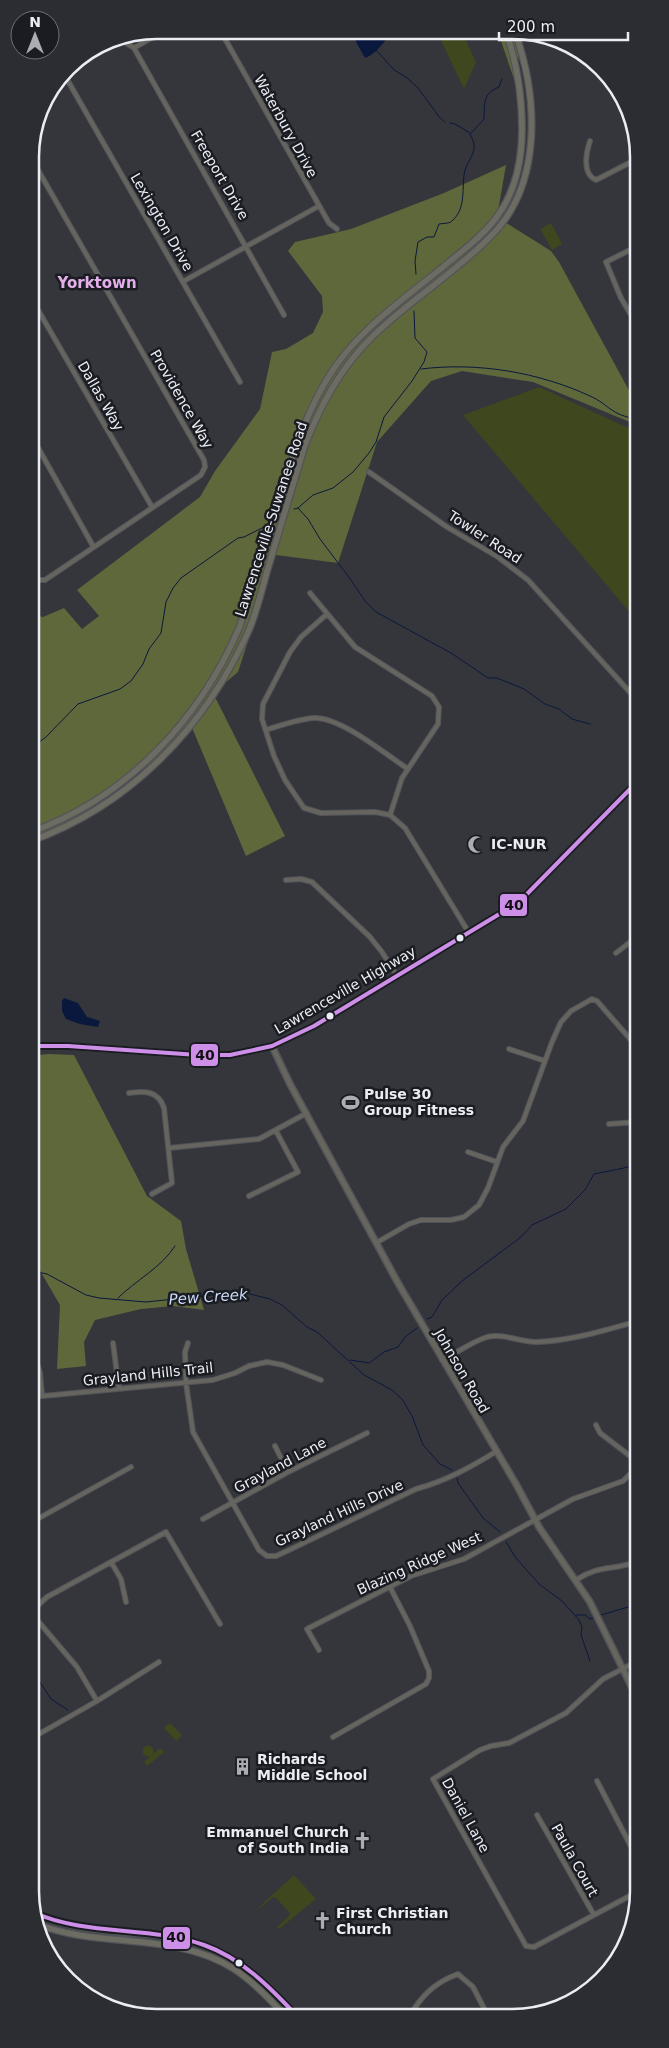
<svg xmlns="http://www.w3.org/2000/svg" width="669" height="2048" font-family="'DejaVu Sans',sans-serif">
<style>
.green{fill:#3e471d}
.forest{fill:#5e683a}
.water{fill:#0a183d}
.lines{fill:none;stroke-linecap:round;stroke-linejoin:round}
.stream{stroke:#0a183d;stroke-width:1}
.street-casing{stroke:#525459;stroke-width:6}
.secondary-casing{stroke:#525459;stroke-width:8}
.primary-casing{stroke:#525459;stroke-width:8}
.street{stroke:#65645e;stroke-width:4}
.secondary{stroke:#66665e;stroke-width:5}
.primary{stroke:#6d6c63;stroke-width:5.5}
.bus-1-casing{stroke:#1a1c21;stroke-width:8}
.bus-1{stroke:#ce8fe9;stroke-width:4}
.bus-dot{fill:#eaedf4;stroke:#1a1c21;stroke-width:2}
.labels{text-anchor:middle;dominant-baseline:central;stroke-width:5;stroke-linejoin:round;paint-order:stroke}
.street-label{font-size:14px;fill:#eaedf4;stroke:#1a1c21}
.poi-label{font-size:14px;font-weight:bold;fill:#eaedf4;stroke:#1a1c21;text-anchor:start}
.neighbourhood-label{font-size:15px;font-weight:bold;fill:#e3afeb;stroke:#1a1c21}
.water-label{font-size:15px;font-style:italic;fill:#ccdbf9;stroke:#1a1c21}
.rim{fill:none;stroke:#eaedf4;stroke-width:2.5}
.line-badge{stroke:#1a1c21;stroke-width:2}
.pale-badge-label{font-size:14px;text-anchor:middle;font-weight:bold;fill:#111}
</style>
<rect width="100%" height="100%" fill="#34363c"/>
<path class="green" d="M437,32H462L476,62L464,89Z
M551,223L562,244L552,250L540,229Z
M539,387L637,432V621L463,415Z
M170,1723L182,1735L176,1741L164,1728Z
M142.5 1751a5.5 5.5 0 1 1 11 0a5.5 5.5 0 1 1-11 0Z
M160,1748L164,1752L147,1766L144,1762Z
M294,1875L316,1899L279,1929L277,1927L289,1916L290,1913L275,1897L272,1898L260,1908L259,1907Z"/>
<path class="forest" d="M498,32H520L521,40L515,82Z
M506,165L497,217L551,251L559,262L637,405V425L533,382L462,371L431,381L377,442L338,563L276,555L238,672L213,693L285,836L246,856L190,723L170,749L57,834L31,841V667L40,659L31,643V614L43,617L64,608L82,629L99,616L77,590L200,497L215,471L260,409L272,352L286,349L313,333L323,312L322,296L288,251L295,242L351,229L444,193Z
M48,1054L74,1055L147,1196L181,1221L186,1249L204,1310L173,1306L141,1309L95,1320L84,1342L86,1366L57,1369L60,1305L32,1257L31,1056Z"/>
<path class="water" d="M356,31L386,32L388,37C382,45 374,55 365,58L356,42Z
M64,998L78,1003L87,1017L100,1021L98,1027L80,1024L66,1019L62,1011V1001Z"/>
<g class="lines">
<path class="stream" d="M525,40L528,32
M376,50L394,70L406,77L418,88L440,118L445,122
M450,123L455,124L470,133
M471,133L484,119C485,103 482,94 499,87L502,79
M416,274L415,261L418,242L427,237H434L439,224C444,223 450,224 453,220C468,206 460,183 466,167C469,160 475,153 474,145C474,141 471,137 470,134
M421,369C477,362 538,372 590,396C610,405 610,415 637,419
M298,508L308,519L320,539L351,580L365,601L376,612L451,653L488,678H497L524,689L545,704L559,709L572,719L590,724
M294,509L298,508L313,495L333,488L353,472L369,453L376,442L384,417L412,381L424,362L427,352L415,338L414,311
M31,748L46,737L78,704L120,689L131,681L143,664L149,649L161,633L166,602L173,588L181,578L238,538L244,537L264,527
M32,1271L47,1274L86,1295L99,1298L146,1302L242,1292L270,1299L282,1305L307,1327L317,1332L364,1375L392,1390L402,1399L412,1416L423,1445L440,1464L452,1470
M118,1298C136,1280 161,1268 175,1246
M427,1319L432,1317L442,1300L462,1281L521,1237L532,1225L566,1209L585,1190L594,1174L624,1168L638,1164
M350,1360L369,1363L384,1352L398,1347L405,1337L417,1328
M457,1478L458,1483L483,1518L500,1532
M506,1542L516,1558L539,1584L562,1601L579,1620L582,1627L581,1635L590,1661
M576,1615H585L590,1619L593,1618
M601,1615L628,1607L638,1609
M32,1670L51,1699L68,1710"/>
<defs>
<path id="street" d="M220,30L329,223L337,229
M118,38L134,48L165,30
M134,48L284,315
M64,74L240,382
M590,141C586,153 582,174 596,180L637,159
M30,156L204,460L205,467L201,475L45,580H36L31,572
M628,251L606,262L621,298L637,325
M184,281L319,206
M30,296L152,507
M31,435L93,546
M369,472L447,527L498,557L528,580L637,700
M310,593L355,647L432,696L439,707L438,724L402,778L390,815
M327,614L301,637L290,652L263,704L262,719L274,756L285,780L304,808L321,813L375,812L390,815L405,828L469,933
M266,730C282,725 298,719 314,718C341,717 385,754 408,769
M286,880L301,879L312,882L370,937L382,952L397,976
M616,953L638,936
M509,1049L545,1061
M129,1093C144,1091 158,1090 164,1108L172,1183L152,1194
M609,1124L638,1122
M169,1148L259,1139L307,1113
M468,1152L497,1162
M249,1196L298,1172L276,1131
M376,1243L409,1224L421,1220H451L464,1217L479,1205L488,1188L503,1147L523,1121L552,1042L561,1022L571,1011L592,999L597,1001L638,1048
M113,1343L119,1389
M188,1343L185,1352L186,1383L193,1432L259,1550L267,1556H276L287,1551L416,1489C446,1481 471,1467 497,1451
M32,1345L40,1373L42,1396
M442,1360C457,1353 471,1342 487,1337C503,1333 520,1342 536,1342C570,1341 606,1330 638,1321
M32,1397L213,1380L235,1373L249,1366L267,1362L283,1365L321,1380
M596,1425L600,1433L638,1462
M275,1446L288,1472
M203,1519L288,1472L367,1433
M32,1522L131,1467
M111,1562L121,1579L126,1602
M576,1580C600,1564 615,1571 638,1561
M32,1611L47,1597L166,1532L220,1624
M32,1614L77,1667L97,1701
M319,1650L307,1629L411,1576L464,1559L573,1499L623,1481L638,1466
M638,1661L603,1679L566,1713L509,1743L491,1746L480,1750L433,1779L526,1946L534,1947L639,1891
M333,1737L426,1684L429,1678V1671L410,1626L390,1587
M32,1738L97,1701L159,1662
M597,1781L639,1862
M537,1815L594,1915
M418,2016L414,2009C426,1991 439,1981 458,1974L473,1987L488,2016"/>
<path id="secondary" d="M272,1046L290,1084L398,1283L516,1484L539,1527L590,1602L639,1702"/>
<path id="primary" d="M31,832C128,797 200,719 240,626C253,584 266,543 278,502C292,459 304,416 329,376C358,329 407,297 449,262C465,249 483,235 496,218C515,193 522,160 522,129C522,96 517,63 506,32
M31,841C131,805 206,726 249,630C257,611 262,589 268,568C280,527 293,486 305,445C321,404 341,367 373,336C410,300 455,273 491,236C543,184 538,97 515,32
M31,1046H68L198,1055H230L272,1046L314,1026L511,907L527,894L637,782
M32,1912C61,1926 90,1929 121,1932C143,1934 165,1935 186,1940C233,1950 266,1982 297,2016
M37,1924C100,1949 175,1931 234,1969C254,1982 270,1999 285,2016"/>
</defs>
<use href="#street" class="street-casing"/>
<use href="#secondary" class="secondary-casing"/>
<use href="#primary" class="primary-casing"/>
<use href="#street" class="street"/>
<use href="#secondary" class="secondary"/>
<use href="#primary" class="primary"/>
<defs>
<path id="bus-1" d="M31,1046H68L198,1055H230L272,1046L314,1026L511,907L527,894L637,782
M32,1912C89,1937 148,1925 204,1945C241,1958 270,1987 297,2016"/>
</defs>
<use href="#bus-1" class="bus-1-casing"/>
<use href="#bus-1" class="bus-1"/>
</g>
<defs>
<symbol id="mosque-bare" viewBox="-9 -9 18 18"><path d="M3.5-4.9A6 6 0 1 0 3.5 4.9A5 5 0 1 1 3.5-4.9Z" fill="#aaadb4" stroke="#1a1c21" stroke-width="2.5" paint-order="stroke"/></symbol>
<symbol id="stadium-bare" viewBox="-9 -9 18 18"><path d="M0-5a6.5 5 0 1 0 0 10a6.5 5 0 1 0 0-10ZM-3.5-1.8h7v3.6h-7Z" fill="#aaadb4" stroke="#1a1c21" stroke-width="2.5" paint-order="stroke"/></symbol>
<symbol id="building-bare" viewBox="-9 -9 18 18"><path d="M-4-6H4V6H1V3H-1V6H-4ZM-2.5-4.3h1.7v1.8h-1.7ZM.8-4.3h1.7v1.8H.8ZM-2.5-1h1.7V.8h-1.7ZM.8-1h1.7V.8H.8Z" fill="#aaadb4" stroke="#1a1c21" stroke-width="2.5" paint-order="stroke"/></symbol>
<symbol id="church-bare" viewBox="-9 -9 18 18"><path d="M-1.2-6h2.4v3.5h3.3v2.4h-3.3V6h-2.4V-.1h-3.3v-2.4h3.3Z" fill="#aaadb4" stroke="#1a1c21" stroke-width="2.5" paint-order="stroke"/></symbol>
</defs>
<g fill-rule="evenodd">
<use href="#mosque-bare" x="464" y="832" width="25" height="25"/>
<use href="#stadium-bare" x="338" y="1090" width="25" height="25"/>
<use href="#building-bare" x="230" y="1754" width="25" height="25"/>
<use href="#church-bare" x="350" y="1828" width="25" height="25"/>
<use href="#church-bare" x="310" y="1908" width="25" height="25"/>
</g>
<g class="bus-dot">
<circle cx="460" cy="938" r="4.5"/>
<circle cx="330" cy="1016" r="4.5"/>
<circle cx="239" cy="1963" r="4.5"/>
</g>
<g class="labels">
<g class="street-label">
<text transform="translate(286 126) rotate(61)">Waterbury Drive</text>
<text transform="translate(220 175) rotate(60)">Freeport Drive</text>
<text transform="translate(162 222) rotate(60)">Lexington Drive</text>
<text transform="translate(101 396) rotate(60)">Dallas Way</text>
<text transform="translate(182 399) rotate(60)">Providence Way</text>
<text transform="translate(271 519) rotate(-72)">Lawrenceville-Suwanee Road</text>
<text transform="translate(485 537) rotate(33)">Towler Road</text>
<text transform="translate(345 990) rotate(-30)">Lawrenceville Highway</text>
<text transform="translate(462 1371) rotate(60)">Johnson Road</text>
<text transform="translate(148 1374) rotate(-6)">Grayland Hills Trail</text>
<text transform="translate(280 1465) rotate(-28)">Grayland Lane</text>
<text transform="translate(339 1513) rotate(-25)">Grayland Hills Drive</text>
<text transform="translate(419 1563) rotate(-24)">Blazing Ridge West</text>
<text transform="translate(466 1815) rotate(61)">Daniel Lane</text>
<text transform="translate(575 1860) rotate(61)">Paula Court</text>
</g>
<g class="poi-label">
<text x="491" y="844">IC-NUR</text>
<text x="364" y="1094">Pulse 30<tspan x="364" dy="16">Group Fitness</tspan></text>
<text x="257" y="1759">Richards<tspan x="257" dy="16">Middle School</tspan></text>
<text x="349" y="1832" text-anchor="end">Emmanuel Church<tspan x="349" dy="16">of South India</tspan></text>
<text x="336" y="1913">First Christian<tspan x="336" dy="16">Church</tspan></text>
</g>
<g class="neighbourhood-label">
<text x="97" y="283">Yorktown</text>
</g>
<g class="water-label">
<text transform="translate(208 1297) rotate(-4)">Pew Creek</text>
</g>
</g>
<path d="M0 0H669V2048H0ZM157 39H512A118 118 0 0 1 630 157V1891A118 118 0 0 1 512 2009H157A118 118 0 0 1 39 1891V157A118 118 0 0 1 157 39Z" fill="#2b2d32" fill-rule="evenodd"/>
<path class="rim" d="M157 39H512A118 118 0 0 1 630 157V1891A118 118 0 0 1 512 2009H157A118 118 0 0 1 39 1891V157A118 118 0 0 1 157 39Z"/>
<g class="line-badge">
<rect x="499" y="893" width="29" height="24" rx="5" fill="#ce8fe9"/>
<rect x="190" y="1043" width="29" height="24" rx="5" fill="#ce8fe9"/>
<rect x="162" y="1926" width="29" height="24" rx="5" fill="#ce8fe9"/>
</g>
<g class="pale-badge-label">
<text x="514" y="910">40</text>
<text x="205" y="1060">40</text>
<text x="176" y="1942">40</text>
</g>
<g transform="translate(35 35)"><circle r="24" fill="#1a1c21" stroke="#6d7075"/>
<path d="M0-4L9 19L0 12L-9 19Z" fill="#aaadb4"/>
<text y="-8" font-size="14" font-weight="bold" text-anchor="middle" fill="#eaedf4">N</text>
</g>
<path d="M499 32v8h129v-8" fill="none" stroke="#eaedf4" stroke-width="2.5"/>
<text x="507" y="32" font-size="15" fill="#eaedf4" stroke="#1a1c21" stroke-width="4" paint-order="stroke">200 m</text>
</svg>
